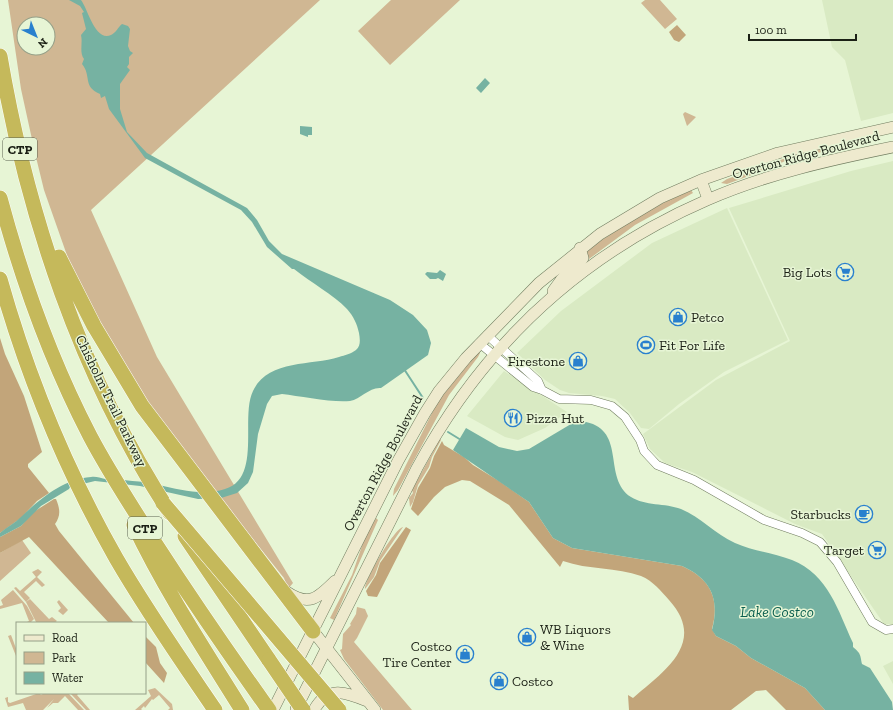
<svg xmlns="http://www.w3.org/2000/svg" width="893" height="710" font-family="'Zilla Slab',serif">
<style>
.built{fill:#d9eac3}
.green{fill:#d0b793;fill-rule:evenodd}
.forest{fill:#c2a57a}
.water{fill:#76b2a2}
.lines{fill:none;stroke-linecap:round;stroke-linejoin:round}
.stream{stroke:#76b2a2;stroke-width:2}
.street-casing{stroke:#707c5f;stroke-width:9}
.secondary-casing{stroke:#707c5f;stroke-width:12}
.highway-casing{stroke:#fff;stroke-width:16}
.street{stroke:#fff;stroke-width:8}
.secondary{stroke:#eeeace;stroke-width:11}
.highway{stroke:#c5b95b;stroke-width:15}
.highway-bridge-casing{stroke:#fff;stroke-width:16;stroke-linecap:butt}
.highway-bridge{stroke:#c5b95b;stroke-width:15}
.labels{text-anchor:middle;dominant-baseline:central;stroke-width:3;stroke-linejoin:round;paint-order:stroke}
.shield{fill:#e7f5d5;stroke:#58604f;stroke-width:1}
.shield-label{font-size:13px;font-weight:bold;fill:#1b2015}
.street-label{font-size:14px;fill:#1b2015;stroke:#e7f5d5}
.poi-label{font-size:14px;fill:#1b2015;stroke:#e7f5d5;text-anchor:end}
.water-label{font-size:15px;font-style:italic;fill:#0b5f4f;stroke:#e7f5d5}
</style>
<rect width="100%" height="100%" fill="#e7f5d5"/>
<path class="built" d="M822,0H893V113L861,121L845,60L832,47Z
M893,161V624H884L822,534L795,524L692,472L665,463L650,449L643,434L716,380L790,341L729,208L851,171Z
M727,208L788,340L724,372L679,404L649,429L641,428L630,413L615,399L602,396L569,393L560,390L545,380L517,353L561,311L652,243Z
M504,371L567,412L545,428L518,440L505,437L467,416Z
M893,661V684L883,666Z"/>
<path class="green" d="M8,0H320L91,210L157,357L293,583L288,589L284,578L189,459L125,370L69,261L44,190L35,153L21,89ZM24,24H48V48H24Z
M391,0H460L390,65L358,31Z
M645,0H660L677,19L665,29L641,3Z
M685,112L696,117L687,126L683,114Z
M851,142V144L846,146L785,161L771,168L727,184L721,183L727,179L800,153Z
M691,190L693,193L635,225L585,262L586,250L642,214L684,192Z
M478,352L480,353L478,357L449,395L398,490L393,496L394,489L437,403L473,356Z
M440,439L441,440L432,457L429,467L418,485L413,502L410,507L409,498L413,493L412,490Z
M376,518L378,520L334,620L330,618L352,575L364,540Z
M403,527L380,561L374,577L365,589C365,579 394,529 403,527Z
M22,540L31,553L0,581V553Z
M38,569L42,572L37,577L45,585L42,587L36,581L24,592L30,598L26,602L14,588L16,587L20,591L36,577L32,572Z
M13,590L27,606L34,619L30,623H25L29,621L22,603L0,609V606L3,605L1,600Z
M30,599L49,619L52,617L57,621L54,623L36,622L26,602Z
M59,600L68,610L63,615L58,611L61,608L57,602Z
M357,607L365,609L368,616L357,638L354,642L412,710H383L344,659L340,650L342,649L343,634L351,625L350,624L356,614Z
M11,635L17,651L16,656L8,636Z
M155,688L172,704L173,710H168L170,708L159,695L153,700L152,699L145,708L144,706L141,709L142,710H135L151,696L148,690Z
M39,693H42L40,695L46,693H68L84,710H78L65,696L58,703H53L47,708L54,699L43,710H26L23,703L8,707L5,698L8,697V702L10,703Z
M70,693H79L77,695L90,710H86Z"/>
<path class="forest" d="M677,25L686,35L679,42L674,40L669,32Z
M0,338L5,354L24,396L42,452L28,464V467L49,493L37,501L21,518L0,533Z
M442,441L444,445L464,457L473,465L499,481L529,502L553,538L572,548L682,566C711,579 720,599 712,629L716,636L736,646L751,658L805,688L825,710H786L766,690L756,691L731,710H629L628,695L633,698C663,672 708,643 669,600C661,591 653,581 641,576C617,567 588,570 563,561L560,567L509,505L470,481L462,480L445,487L434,497L418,516L411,509L418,488L430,468L434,456Z
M54,499H56C60,509 61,515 55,524L59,531L134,623H109L29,537L0,553V537L21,526L32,513Z
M406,527L411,530L377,597L368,596L366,591L376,575L380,563Z
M145,636L156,647L160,663L167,673L164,683L145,662Z"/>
<path class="water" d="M69,0H81C88,9 95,42 111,35C116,33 118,27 122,24L128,26L130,29L128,46L130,51L133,53L129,57V64L127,67L130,70L120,84V109L127,132L147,153L247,208L257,220L269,241L282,254L390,300L413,315L427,330L431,343L428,355L381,388C369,387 361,399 350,401C333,403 300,396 282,394L272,396L267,404L258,434L253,472L248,483L237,493L221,498L198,499L140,486L95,481L70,487L69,489L41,506L21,526L0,537V533C7,527 15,523 21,517C40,499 63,479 91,477C96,476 100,478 105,479C124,480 141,481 159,485C180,490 204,496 225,489C262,478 240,417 253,391C268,359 311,366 339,357C345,355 351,354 356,350C361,346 360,339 359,333C357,324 354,317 347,309C333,294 311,283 294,269H292L267,247L252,222L241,210L145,158L109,109L105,96L101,98L100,94C82,86 92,76 82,64L84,59C79,52 83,43 81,35L86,29L82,13L84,12L80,6Z
M485,78L490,83L481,93L476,88Z
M300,126L312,127V135H308V137L300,134Z
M440,270L446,274L443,281L438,278L436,279H430L425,274L427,272L437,273Z
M586,422C627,431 602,478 631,497C645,506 665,503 681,509C701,517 715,534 735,543C753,551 773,553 792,560C829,575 838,611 853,643V647C861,654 860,654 862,664L870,668L892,702L893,710H825L805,688L751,658L736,646L716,636L712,630C720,599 711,579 682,566L572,548L553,538L529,502L453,450L466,428L499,447L517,451L529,449L571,424Z"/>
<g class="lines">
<path class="stream" d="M404,369L423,398
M448,432L461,440"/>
<defs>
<path id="street" d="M487,335L538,381L542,390
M479,343L533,387L542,390L559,399L591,400L612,406L625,417L640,440L644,451L657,465L694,480L764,520L802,533L820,542L837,562L872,622L886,630L893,629"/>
<path id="secondary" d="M701,180L708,199
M553,291L561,280L583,258L580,248
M287,592C309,607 318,598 335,581
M313,631L375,710
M296,709L417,468C483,346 580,255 707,200C766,174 830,160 893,147
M273,710L398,461L425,413L439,391L466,358L539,283L600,234L660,198L701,180L778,153L893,127
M314,710C328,685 345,692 367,701"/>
<path id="highway" d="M0,56C27,215 81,377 170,513
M0,198C22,280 51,361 90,436C109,472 131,506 153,540C190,597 229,654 269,710
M59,257L94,326L142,406L313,631
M0,279C27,375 66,470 116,558C146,610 181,660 215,710
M134,525C165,590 204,649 242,710
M185,536L269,660"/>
</defs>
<use href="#street" class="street-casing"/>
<use href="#secondary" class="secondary-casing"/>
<use href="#highway" class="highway-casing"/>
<use href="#street" class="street"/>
<use href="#secondary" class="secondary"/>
<use href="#highway" class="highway"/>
<defs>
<path id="highway-bridge" d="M163,503L339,710
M269,660L303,710"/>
</defs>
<use href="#highway-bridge" class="highway-bridge-casing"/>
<use href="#highway-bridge" class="highway-bridge"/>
</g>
<defs>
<symbol id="supermarket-ring" viewBox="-11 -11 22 22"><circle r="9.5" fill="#e7f5d5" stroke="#2980ce" stroke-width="1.5"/><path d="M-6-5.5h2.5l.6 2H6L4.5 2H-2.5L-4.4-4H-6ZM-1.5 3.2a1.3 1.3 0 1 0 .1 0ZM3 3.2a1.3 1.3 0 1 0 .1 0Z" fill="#2980ce"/></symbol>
<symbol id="shop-ring" viewBox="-11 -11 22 22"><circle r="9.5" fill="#e7f5d5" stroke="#2980ce" stroke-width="1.5"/><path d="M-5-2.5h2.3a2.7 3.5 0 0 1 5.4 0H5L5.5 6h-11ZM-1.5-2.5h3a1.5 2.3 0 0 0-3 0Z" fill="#2980ce"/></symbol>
<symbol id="stadium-ring" viewBox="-11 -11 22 22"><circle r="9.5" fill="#e7f5d5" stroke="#2980ce" stroke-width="1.5"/><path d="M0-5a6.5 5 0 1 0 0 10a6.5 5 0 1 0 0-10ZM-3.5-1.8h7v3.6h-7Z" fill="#2980ce"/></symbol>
<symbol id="restaurant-ring" viewBox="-11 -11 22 22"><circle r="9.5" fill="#e7f5d5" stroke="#2980ce" stroke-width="1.5"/><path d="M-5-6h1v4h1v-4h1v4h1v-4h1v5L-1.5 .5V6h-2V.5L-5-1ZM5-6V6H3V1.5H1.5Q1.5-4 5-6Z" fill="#2980ce"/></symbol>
<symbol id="cafe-ring" viewBox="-11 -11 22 22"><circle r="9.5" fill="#e7f5d5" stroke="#2980ce" stroke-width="1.5"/><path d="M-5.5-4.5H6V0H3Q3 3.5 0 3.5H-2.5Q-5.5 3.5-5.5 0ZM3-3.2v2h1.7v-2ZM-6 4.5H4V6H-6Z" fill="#2980ce"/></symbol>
</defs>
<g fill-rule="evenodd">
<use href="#supermarket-ring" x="835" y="262" width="20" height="20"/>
<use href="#shop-ring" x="668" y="307" width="20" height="20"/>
<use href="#stadium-ring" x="636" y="335" width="20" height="20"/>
<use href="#shop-ring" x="568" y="351" width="20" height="20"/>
<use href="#restaurant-ring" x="503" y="408" width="20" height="20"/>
<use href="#cafe-ring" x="854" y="504" width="20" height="20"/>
<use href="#supermarket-ring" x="867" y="540" width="20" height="20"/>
<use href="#shop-ring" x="517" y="627" width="20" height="20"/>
<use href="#shop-ring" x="455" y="644" width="20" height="20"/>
<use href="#shop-ring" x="489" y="671" width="20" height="20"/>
</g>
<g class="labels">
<g class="shield">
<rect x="3" y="138" width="34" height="22" rx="3"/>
<rect x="128" y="517" width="34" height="22" rx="3"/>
</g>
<g class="shield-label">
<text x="20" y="149">CTP</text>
<text x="145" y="528">CTP</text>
</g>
<g class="street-label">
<text transform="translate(806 155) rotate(-15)">Overton Ridge Boulevard</text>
<text transform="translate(111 401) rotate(64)">Chisholm Trail Parkway</text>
<text transform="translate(383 463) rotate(-62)">Overton Ridge Boulevard</text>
</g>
<g class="poi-label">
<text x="832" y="272">Big Lots</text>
<text x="691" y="317" text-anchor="start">Petco</text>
<text x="659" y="345" text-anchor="start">Fit For Life</text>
<text x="565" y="361">Firestone</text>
<text x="526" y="418" text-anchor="start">Pizza Hut</text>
<text x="851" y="514">Starbucks</text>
<text x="864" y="550">Target</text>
<text x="540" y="629" text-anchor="start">WB Liquors<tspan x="540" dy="16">&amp; Wine</tspan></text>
<text x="452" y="646">Costco<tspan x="452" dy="16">Tire Center</tspan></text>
<text x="512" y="681" text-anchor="start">Costco</text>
</g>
<g class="water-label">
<text x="777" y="612">Lake Costco</text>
</g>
</g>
<rect x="16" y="622" width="130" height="72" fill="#e7f5d5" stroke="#95a088"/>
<rect x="24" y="635" width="20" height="6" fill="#eeeace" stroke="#95a088"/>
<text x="52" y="642" font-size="12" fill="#1b2015">Road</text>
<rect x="24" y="652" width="20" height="12" fill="#d0b793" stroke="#95a088"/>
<text x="52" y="662" font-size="12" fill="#1b2015">Park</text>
<rect x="24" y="672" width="20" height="12" fill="#76b2a2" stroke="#95a088"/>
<text x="52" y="682" font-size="12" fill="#1b2015">Water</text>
<g transform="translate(36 36) rotate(137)"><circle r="19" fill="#e7f5d5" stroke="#95a088"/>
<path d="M0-3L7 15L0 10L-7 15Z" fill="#2980ce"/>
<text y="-6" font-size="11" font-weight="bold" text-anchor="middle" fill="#1b2015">N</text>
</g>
<path d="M749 34v6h107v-6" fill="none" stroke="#1b2015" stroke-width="2"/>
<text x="755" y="34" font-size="12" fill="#1b2015" stroke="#e7f5d5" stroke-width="3" paint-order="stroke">100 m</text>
</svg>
